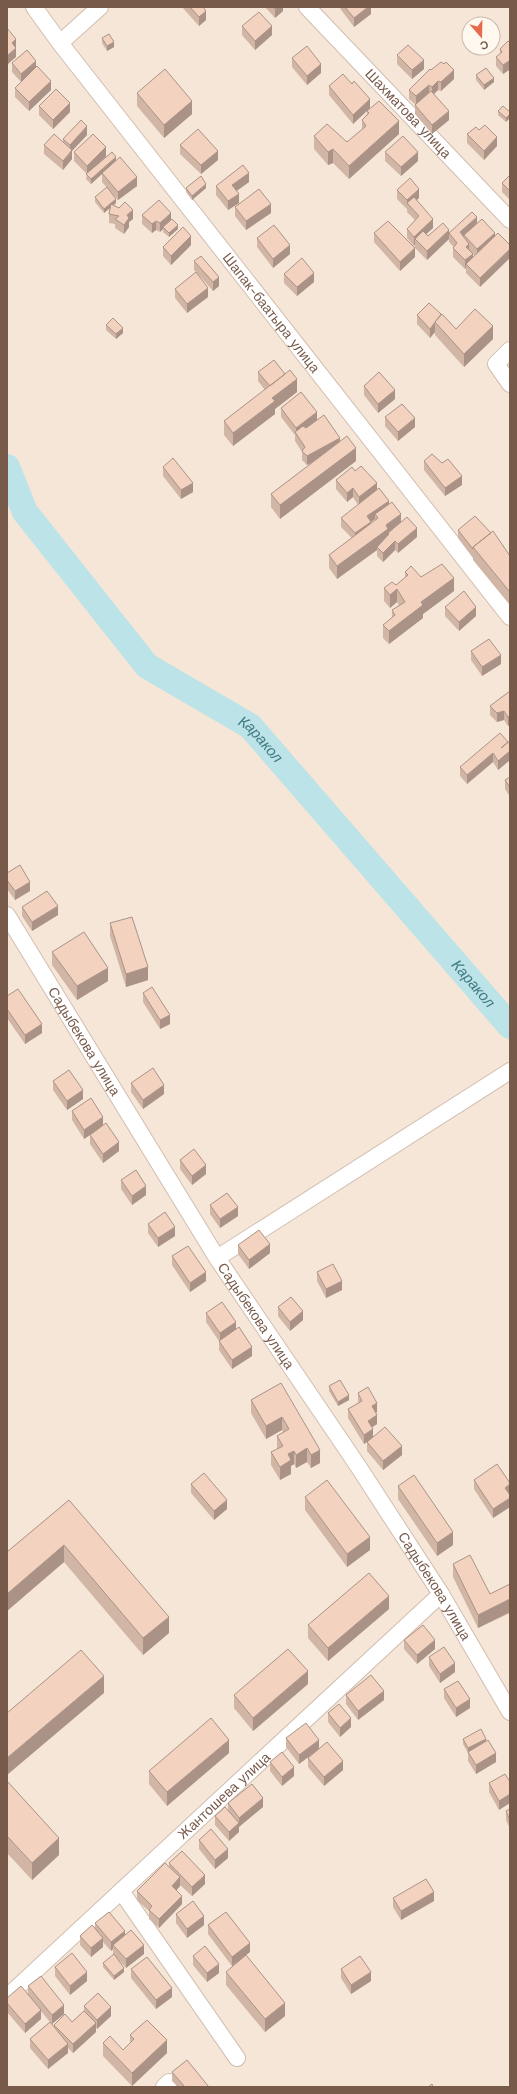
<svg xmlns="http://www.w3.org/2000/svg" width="517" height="2094" font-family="'Work Sans',sans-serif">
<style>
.residential{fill:#f5e6d7;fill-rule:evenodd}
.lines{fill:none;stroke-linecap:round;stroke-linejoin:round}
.river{stroke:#bce3e7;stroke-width:26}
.street-casing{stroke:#d2beb0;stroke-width:18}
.street{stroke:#fff;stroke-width:16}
.wall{fill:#d1b5a5;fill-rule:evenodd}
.shaded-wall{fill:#aa9386}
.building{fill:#f3d2c0;stroke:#aa9386}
.labels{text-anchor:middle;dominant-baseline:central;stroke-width:3.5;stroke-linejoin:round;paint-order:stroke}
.street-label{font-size:14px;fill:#785a4b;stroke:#fff8ef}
.water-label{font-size:15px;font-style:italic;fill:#417b84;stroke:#fff8ef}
</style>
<rect width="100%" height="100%" fill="#fdf4e8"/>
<path class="residential" d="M7,7H510V2087H7ZM469,24H493V48H469Z"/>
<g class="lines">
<path class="river" id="s1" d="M7,467L25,512L147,666L250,726L510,1026"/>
<defs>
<g id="street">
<path id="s2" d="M34,7L60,43L510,617"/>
<path id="s3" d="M307,7L510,220"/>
<path d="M60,43L100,7"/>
<path d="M510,350L496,364L510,384"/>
<path id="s4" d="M7,915L217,1258L358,1466L441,1594L510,1712"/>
<path d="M217,1258L510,1071"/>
<path d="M121,1891L237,2058"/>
<path id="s5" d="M7,1997L441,1594"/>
<path d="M164,2087L169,2082"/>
</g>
</defs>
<use href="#street" class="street-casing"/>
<use href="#street" class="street"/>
</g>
<path class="wall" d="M182,7H203L206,20L199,26Z
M265,7H283V11L275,18Z
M339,7H371V14L354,27Z
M242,26L272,35L255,50L242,35Z
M102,38L114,47L107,51L102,43Z
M510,43V71L509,70L503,74L496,66V57L500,54V49Z
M397,55L424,69L412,79L397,64Z
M292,58L321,73L307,85L292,67Z
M12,63L36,67L51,90L29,111L15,97V88L21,82L12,72Z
M431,70L454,79L441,91L438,90L434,94L449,120L432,134L415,114V105H416L409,99V90Z
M476,75L494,82L484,90L476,80Z
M329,86L370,108L353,124L329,95Z
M137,93L192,114L164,138L137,106Z
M39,106L70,112L53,129L39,115Z
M367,111L399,134L349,179L333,163L328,165L314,149V136L347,142L362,130V120L367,114Z
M498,111L510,112L506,122L498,115Z
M467,134L497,146L484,160L467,143Z
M87,135L72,151V159L63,170L44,154V145L63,142V139Z
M180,145L218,160L201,174L180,154Z
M74,152L106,156L116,161L137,186L118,200L102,182V174L91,184L86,179L87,174L74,161Z
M385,152L418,161L401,176L385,161Z
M510,175V200L502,192V183Z
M249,182L237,191L239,203L228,210L216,195V186Z
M186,188H206L192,200L186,192Z
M397,190L419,198L417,200L433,228L426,234L428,236L449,233L477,223L482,219L480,287L466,273V268L465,269L453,257V248L454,247L449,242V239L427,260L415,248V244L414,246L407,238V229L415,220L407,212V209L397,199ZM471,252L475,256L473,258Z
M95,197L116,203L114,205L133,219L129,222V227L124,234L115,228V224L109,223V214L110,208L104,213L95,202Z
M235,207L271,213L246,230L235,216Z
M142,215L171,220L178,229L169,237L163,232V229L160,232L156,230L152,233L142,224Z
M374,233L415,257L400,271L374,242Z
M257,238L290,254L273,268L257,247Z
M191,245L171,265L163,256V247Z
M194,261L219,286L213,291L198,274L208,297L187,313L175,298V289L196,272L194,270Z
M284,274L314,282L297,296L284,283Z
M417,315L456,329L493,339L464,367L435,335V332L430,338L417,324Z
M106,325L123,333L116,339L106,330Z
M258,372L297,392L275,409V414L233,446L224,435V421L265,390L258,381Z
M364,386L395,399L378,413L364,395Z
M281,408L317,420L340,441L356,461L280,519L271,507V494L312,463L307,465L302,460V452L295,441V435L281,417Z
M385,417L415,427L398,441L385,426Z
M424,461L462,485L445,496L424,470Z
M163,467L193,492L181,499L163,476Z
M355,471L377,490L389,504L401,522L417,537L398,553L395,550L383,562L377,556V550L337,579L329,568V555L352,538L341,527V518L358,505L353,497L347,502L336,489V480ZM375,519V521L371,524V522Z
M458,530L491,533L510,556V604H509L473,560V558L458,538Z
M405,572L421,577L454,591L423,614V618L389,644L383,638V625L392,618V610L399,605L397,602L390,608L384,601V588L396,585L405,578Z
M445,607L476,616L459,631L445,616Z
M471,651L501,664L482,676L471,660Z
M510,691V724L508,726L504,720L497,722L490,715V706Z
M510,741V760L498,770L493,762L467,784L460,776V767L508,743Z
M510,777V794L509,795L505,789V780Z
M7,873L30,891L15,900L7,889Z
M22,907L58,915L32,931L22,916Z
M110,923L148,980L126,987L110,936Z
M52,952L108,981L77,1000L52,965Z
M143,993L170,1024L160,1029L143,1002Z
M7,996L42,1033L25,1044L7,1018Z
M53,1081L83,1099L67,1110L53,1090Z
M131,1083L164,1094L143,1109L131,1092Z
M72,1111L103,1125L119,1151L103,1163L90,1144V1135L84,1139L72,1120Z
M180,1160L206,1174L192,1185L180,1169Z
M121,1180L146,1195L132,1205L121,1189Z
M210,1205L238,1216L220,1228L210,1214Z
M148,1224L175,1236L158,1247L148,1233Z
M238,1245L270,1253L249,1269L238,1254Z
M172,1256L206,1281L190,1292L172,1265Z
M317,1272L342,1290L326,1298L317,1281Z
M278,1307L303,1320L290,1331L278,1316Z
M206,1313L236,1329L252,1356L232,1369L219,1350V1341L206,1322Z
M281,1383L320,1463L311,1468L307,1462L296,1468L294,1464L291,1466V1474L280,1480L271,1465V1452L277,1449V1436L283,1432L282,1430L266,1439L251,1413V1400Z
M329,1386L349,1400L338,1406L329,1391Z
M358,1393L377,1412L376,1413L377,1424L372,1427L373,1437L402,1455L383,1470L367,1451V1442L369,1440L364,1444L348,1418V1409L358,1403Z
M474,1480L510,1483V1493L509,1494L510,1495V1507L493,1518L474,1489Z
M191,1484L227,1509L214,1520L191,1493Z
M398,1486L453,1545L437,1556L398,1499Z
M305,1497L370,1550L347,1567L305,1510Z
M69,1500L169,1633L143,1655L64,1562L7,1611V1552Z
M453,1564L490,1594L510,1584V1613L478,1628L453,1577Z
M389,1609L328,1661L308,1638V1625Z
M404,1640L435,1649L417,1664L404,1649Z
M429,1657L455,1672L440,1683L429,1666Z
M308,1684L253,1731L234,1708V1695Z
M444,1689L470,1708L456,1717L444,1698Z
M346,1695L384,1700L358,1720L346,1704Z
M328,1713L351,1727L340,1737L328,1722Z
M286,1738L319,1749L343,1770L324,1786L308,1767V1758L311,1755L299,1764L286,1747Z
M463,1739L486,1741L496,1762L476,1774L468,1761V1753L463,1744Z
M229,1753L167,1806L149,1784V1771Z
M270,1762L294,1776L282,1786L270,1771Z
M505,1774L499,1810L489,1792V1783Z
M7,1781L59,1855L32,1880L7,1853Z
M228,1803L263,1807L239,1826V1832L229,1841L215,1825V1816L228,1811Z
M510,1809V1829L506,1820V1811Z
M199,1840L228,1858L215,1869L199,1849Z
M169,1863L205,1884L192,1896L180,1885V1886L177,1890L182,1904L159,1928L149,1919V1911L137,1900V1891L169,1866Z
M393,1898L434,1901L401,1920L393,1907Z
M176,1914L204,1925L187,1938L176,1923Z
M95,1923L125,1935L144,1954L126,1968L113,1954V1949L111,1951L103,1942V1947L91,1957L80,1945V1936L95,1929Z
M208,1925L250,1952L246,1955L285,2016L265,2032L226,1985V1972L241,1959L232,1966L208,1934Z
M193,1956L219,1973L207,1982L193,1965Z
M103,1963L124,1972L114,1980L103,1967Z
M55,1967L87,1981L70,1995L55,1976Z
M131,1969L172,1997L156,2009L131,1978Z
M341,1969L371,1981L351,1994L341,1978Z
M28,1986L64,2014L52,2024L54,2027V2025L72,2022L84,2011V2006L111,2016L97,2029L96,2027V2032L73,2053L68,2048V2053L48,2069L30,2048V2039L50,2022L41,2011V2019L25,2033L7,2012V1998L28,1995Z
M130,2035L167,2053L132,2086L103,2056V2043L123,2050L130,2043Z
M172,2072L209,2087H178L172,2081Z"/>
<path class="shaded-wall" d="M278,7H283V11L275,18V9Z
M368,7H371V14L354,27V18Z
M206,11V20L199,26V17Z
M272,26V35L255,50V41Z
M16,39V57L7,65V56L12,43Z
M114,42V47L107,51V46Z
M424,60V69L412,79V70Z
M36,61V70L21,83V74Z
M509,61V70L503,74V65Z
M321,64V73L307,85V76Z
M454,70V79L441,91V82Z
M494,78V82L484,90V85Z
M51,81V90L29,111V102Z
M438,81V90L432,96V87Z
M429,85V94L416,105V96Z
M370,99V108L353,124V115Z
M192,101V114L164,138V125Z
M70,103V112L53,129V120Z
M449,111V120L432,134V125Z
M510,114V118L506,122V118Z
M399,121V134L349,179V166Z
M87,126V135L72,151V159L63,170V161L70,154V145Z
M497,137V146L484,160V151Z
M106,147V156L87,175V166Z
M333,149V163L328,165V152Z
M218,151V160L201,174V165Z
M418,152V161L401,176V167Z
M116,157V162L102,173V174L91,184V179Z
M249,173V182L232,194V185Z
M137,177V186L118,200V192Z
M206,184V188L192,200V196Z
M419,189V198L410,206L407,203V200Z
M239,194V203L228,210V201Z
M116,199V203L104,213V209Z
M271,204V213L246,230V221Z
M133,210V219L129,222V227L124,234V225L127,215Z
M171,213V222L163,227V229L160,232V223Z
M477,217V226L464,235V238L460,232Z
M433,219V228L418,242L415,239V244L414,246V237Z
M156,221V230L152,233V224Z
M178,225V229L169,237V233Z
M449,230V239L427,260V251Z
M495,233V242L477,258V249Z
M191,236V245L171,265V256Z
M469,244V253L466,247Z
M290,245V254L273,268V259Z
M415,248V257L400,271V262Z
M510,249V258L480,287V278Z
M473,254V263L466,264V268L465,269V260Z
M314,273V282L297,296V287Z
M219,277V286L213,291V282Z
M208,288V297L187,313V304Z
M435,323V332L430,338V329Z
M493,326V339L464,367V354Z
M123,328V333L116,339V334Z
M297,379V392L275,409V414L233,446V433L272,398Z
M395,390V399L378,413V404Z
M317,412V421L297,436L296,434V428Z
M415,418V427L398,441V432Z
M340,438V447L307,465V456Z
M356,448V461L280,519V505Z
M462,476V485L445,496V488Z
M193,483V492L181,499V490Z
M377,483V492L359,506V497Z
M353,488V497L347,502V493Z
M389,501V510L375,514V519L369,524L371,522V531L355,542V533L367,516Z
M401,514V527L389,534L388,533V542L377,547V550L337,579V566L386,525Z
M417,528V537L398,553V544Z
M395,541V550L383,562V553Z
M454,578V591L423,614V618L389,644V631L421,602Z
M397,589V602L390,608V595Z
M509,591H510V604H509Z
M476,607V616L459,631V622Z
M501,655V664L482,676V667Z
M504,711V720L497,722V713Z
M510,715V724L508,726V717Z
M510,751V760L498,770V761Z
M493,753V762L467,784V775Z
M510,785V794L509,795V786Z
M30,882V891L15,900V891Z
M58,906V915L32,931V922Z
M148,967V980L126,987V974Z
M108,968V981L77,1000V986Z
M170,1015V1024L160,1029V1020Z
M42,1024V1033L25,1044V1035Z
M164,1085V1094L143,1109V1100Z
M83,1090V1099L67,1110V1101Z
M103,1117V1126L84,1139V1130Z
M119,1142V1151L103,1163V1154Z
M206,1165V1174L192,1185V1176Z
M146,1186V1195L132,1205V1196Z
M238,1207V1216L220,1228V1219Z
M175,1227V1236L158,1247V1238Z
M270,1244V1253L249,1269V1260Z
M206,1272V1281L190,1292V1283Z
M342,1281V1290L326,1298V1289Z
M303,1311V1320L290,1331V1322Z
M236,1322V1331L220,1342V1333Z
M252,1347V1356L232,1369V1360Z
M349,1395V1400L338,1406V1402Z
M377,1403V1412L372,1415V1406Z
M377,1415V1424L368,1430V1421Z
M282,1417V1430L266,1439V1426Z
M373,1429V1438L364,1444V1435Z
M402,1446V1455L383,1470V1461Z
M307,1448V1462L296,1468V1455Z
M320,1450V1463L311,1468V1455Z
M294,1451V1464L291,1466V1474L280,1480V1467L288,1454Z
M510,1484V1493L505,1497V1488Z
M510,1498V1507L493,1518V1509Z
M227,1500V1509L214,1520V1511Z
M453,1532V1545L437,1556V1543Z
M370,1537V1550L347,1567V1554Z
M64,1545V1562L7,1611V1594Z
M389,1596V1609L328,1661V1648Z
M510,1599V1612L478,1628V1615Z
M169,1617V1633L143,1655V1638Z
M435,1640V1649L417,1664V1655Z
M455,1663V1672L440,1683V1674Z
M308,1671V1684L253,1731V1718Z
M104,1676V1693L7,1775V1758Z
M384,1691V1700L358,1720V1711Z
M470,1699V1708L456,1717V1708Z
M351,1718V1727L340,1737V1728Z
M486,1739V1743L468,1753V1748Z
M229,1740V1753L167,1806V1792Z
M319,1740V1749L299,1764V1755Z
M496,1753V1762L476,1774V1765Z
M343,1761V1770L324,1786V1777Z
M294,1767V1776L282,1786V1777Z
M510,1794V1803L499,1810V1801Z
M263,1798V1807L239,1827V1818Z
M239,1823V1832L229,1841V1832Z
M59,1838V1855L32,1880V1863Z
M228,1849V1858L215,1869V1860Z
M205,1875V1884L192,1896V1887Z
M180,1877V1886L172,1895V1886Z
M434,1892V1901L401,1920V1911Z
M182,1896V1904L159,1928V1919Z
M204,1916V1925L187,1938V1929Z
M125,1931V1940L113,1945V1949L111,1951V1942Z
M103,1938V1947L91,1957V1948Z
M250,1943V1952L232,1966V1957Z
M144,1945V1954L126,1968V1959Z
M219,1964V1973L207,1982V1973Z
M124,1968V1972L114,1980V1976Z
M87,1972V1981L70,1995V1986Z
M371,1972V1981L351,1994V1985Z
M172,1988V1997L156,2009V2000Z
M285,2003V2016L265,2032V2019Z
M64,2005V2014L52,2024V2015Z
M111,2007V2016L97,2029V2020Z
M41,2010V2019L25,2033V2024Z
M96,2023V2032L73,2053V2044Z
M167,2040V2053L132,2086V2073Z
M68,2044V2053L48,2069V2060Z"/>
<path class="building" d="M190,7H203L206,11L199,17Z
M273,7H278L275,9Z
M345,7H368L354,18Z
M259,12L272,26L255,41L242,26Z
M7,28L16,39L12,43L16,48L7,56Z
M109,34L114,42L107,46L102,38Z
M508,41L510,43V62L509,61L503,65L496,57L502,52L500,49Z
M408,45L424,60L412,70L397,55Z
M307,46L321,64L307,76L292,58Z
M27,50L36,61L21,74L12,63Z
M441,62L444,64L446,62L454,70L441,82L438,81L432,87L429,85L416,96L409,90L430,69L431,70Z
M37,66L51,81L29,102L15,88Z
M486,68L494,78L484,85L476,75Z
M165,69L192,101L164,125L137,93Z
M343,74L352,84L354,81L370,99L353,115L329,86Z
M56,89L70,103L53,120L39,106Z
M431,91L449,111L432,125L415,105Z
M379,101L399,121L349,166L333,149L328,152L314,136L327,124L347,142L366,126L362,120L369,113L367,111Z
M503,106L510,112V114L506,118L498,111Z
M81,120L87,126L70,145L63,139Z
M485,125L497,137L484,151L467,134L476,127L479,130Z
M198,129L218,151L201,165L180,145Z
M54,134L72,150L63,161L44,145Z
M93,134L106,147L87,166L74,152Z
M403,136L418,152L401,167L385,152Z
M112,152L116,157L91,179L86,174Z
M120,157L137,177L118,192L102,173Z
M243,165L249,173L232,185L239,194L228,201L216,186Z
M510,175V191L502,183Z
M201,176L206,184L192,196L186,188Z
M410,178L419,189L407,200L397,190Z
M107,187L116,199L104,209L95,197Z
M259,189L271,204L246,221L235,207Z
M414,197L433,219L414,237L407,229L419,216L407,203Z
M159,200L171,213L160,223L156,221L152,224L142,215Z
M125,202L133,210L127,215L129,218L124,225L115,219L119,216L109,214L111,204L119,208Z
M472,212L477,217L460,232L469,244L466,247L473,254L465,260L453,248L457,243L449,233Z
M172,219L178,225L169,233L163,227Z
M482,219L495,233L477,249L464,235Z
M388,221L415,248L400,262L374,233Z
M443,223L449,230L427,251L415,239L423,231L428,236Z
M274,225L290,245L273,259L257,238Z
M183,227L191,236L171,256L163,247Z
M498,233L510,245V249L480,278L466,264Z
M201,256L219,277L213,282L194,261Z
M302,258L314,273L297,287L284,274Z
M196,272L208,288L187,304L175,289Z
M429,303L441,314L430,329L417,315Z
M475,309L493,326L464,354L435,322L442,314L456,329Z
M113,318L123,328L116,334L106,325Z
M274,360L285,374L270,386L258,372Z
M290,370L297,379L272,398L275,401L233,433L224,421Z
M379,372L395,390L378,404L364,386Z
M301,392L317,412L296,428L281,408Z
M402,404L415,418L398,432L385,417Z
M324,415L340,438L307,456L302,451L305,447L295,432L303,426L306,428Z
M347,436L356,448L280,505L271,494Z
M432,454L442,463L448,459L462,476L445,488L424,461Z
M173,458L193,483L181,490L163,467Z
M361,466L377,483L359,497L353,488L347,493L336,480L352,467L355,471Z
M379,488L389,501L367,516L371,522L355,533L341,518Z
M392,502L401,514L386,525L388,529L337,566L329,555L378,518L375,514Z
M475,516L491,533L473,547V549L458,530Z
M407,517L417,528L398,544L395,541L383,553L377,547L389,534L388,533Z
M493,531L510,556V591H509L473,547Z
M442,564L454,578L421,602L423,605L389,631L383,625L395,615L392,610L405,602L397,589L390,595L384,588L392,582L396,585L408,575L405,572L411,566L421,577Z
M464,591L476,607L459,622L445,607Z
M489,639L501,655L482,667L471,651Z
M510,691V715L508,717L504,711L497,713L490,706Z
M500,733L508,742L501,748L510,741V751L498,761L493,753L467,775L460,767Z
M510,777V785L509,786L505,780Z
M20,865L30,882L15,891L7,880V873Z
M47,891L58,906L32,922L22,907Z
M132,917L148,967L126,974L110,923Z
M84,932L108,968L77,986L52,952Z
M152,987L170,1015L160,1020L143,993Z
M18,989L42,1024L25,1035L7,1009V996Z
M153,1068L164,1085L143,1100L131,1083Z
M69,1070L83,1090L67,1101L53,1081Z
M91,1098L103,1117L84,1130L72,1111Z
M106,1123L119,1142L103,1154L90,1135Z
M194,1149L206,1165L192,1176L180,1160Z
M136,1170L146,1186L132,1196L121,1180Z
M227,1193L238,1207L220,1219L210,1205Z
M165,1212L175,1227L158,1238L148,1224Z
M259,1230L270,1244L249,1260L238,1245Z
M188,1246L206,1272L190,1283L172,1256Z
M333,1264L342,1281L326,1289L317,1272Z
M291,1297L303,1311L290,1322L278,1307Z
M222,1302L236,1322L220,1333L206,1313Z
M239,1327L252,1347L232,1360L219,1341Z
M340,1380L349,1395L338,1402L329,1386Z
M281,1383L320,1450L311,1455L307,1448L296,1455L294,1451L288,1454L291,1460L280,1467L271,1452L283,1446L277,1436L289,1429L282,1417L266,1426L251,1400Z
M368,1387L377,1403L372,1406L377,1415L368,1421L373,1429L364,1435L348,1409L362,1401L358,1393Z
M385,1427L402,1446L383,1461L367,1442Z
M497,1464L510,1483V1484L505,1488L510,1495V1498L493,1509L474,1480Z
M204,1473L227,1500L214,1511L191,1484Z
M414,1475L453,1532L437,1543L398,1486Z
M327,1480L370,1537L347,1554L305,1497Z
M69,1500L169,1617L143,1638L64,1545L7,1594V1552Z
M470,1555L490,1594L510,1584V1599L478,1615L453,1564Z
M369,1573L389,1596L328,1648L308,1625Z
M423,1625L435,1640L417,1655L404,1640Z
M444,1647L455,1663L440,1674L429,1657Z
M288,1649L308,1671L253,1718L234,1695Z
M81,1650L104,1676L7,1758V1713Z
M371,1675L384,1691L358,1711L346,1695Z
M458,1681L470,1699L456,1708L444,1689Z
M339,1704L351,1718L340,1728L328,1713Z
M211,1718L229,1740L167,1792L149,1771Z
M306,1723L319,1740L299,1755L286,1738Z
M481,1729L486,1739L468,1748L463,1739Z
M488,1740L496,1753L476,1765L468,1752Z
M327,1742L343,1761L324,1777L308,1758Z
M282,1752L294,1767L282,1777L270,1762Z
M505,1774L510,1782V1794L499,1801L489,1783Z
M7,1781L59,1838L32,1863L7,1836Z
M252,1784L263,1798L239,1818L228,1803Z
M225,1807L239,1823L229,1832L215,1816Z
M510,1809V1820L506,1811Z
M211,1829L228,1849L215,1860L199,1840Z
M182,1851L205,1875L192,1887L169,1863Z
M165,1863L180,1877L172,1886L182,1896L159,1919L149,1910L152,1906L137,1891Z
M426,1879L434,1892L401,1911L393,1898Z
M193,1901L204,1916L187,1929L176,1914Z
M109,1912L125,1931L111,1942L95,1923Z
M226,1912L250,1943L232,1957L208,1925Z
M92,1925L103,1938L91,1948L80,1936Z
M131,1930L144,1945L126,1959L113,1945Z
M205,1946L219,1964L207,1973L193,1956Z
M72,1953L87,1972L70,1986L55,1967Z
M114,1954L124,1968L114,1976L103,1963Z
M246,1955L285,2003L265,2019L226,1972Z
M360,1956L371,1972L351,1985L341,1969Z
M147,1957L172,1988L156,2000L131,1969Z
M41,1976L64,2005L52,2015L28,1986Z
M21,1986L41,2010L25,2024L7,2003V1998Z
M98,1993L111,2007L97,2020L84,2006Z
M84,2011L96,2023L73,2044L54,2025L65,2014L72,2022Z
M147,2020L167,2040L132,2073L103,2043L110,2036L123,2050L134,2039L130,2035Z
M50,2022L68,2044L48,2060L30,2039Z
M187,2060L209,2087H185L172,2072Z
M432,2084L433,2087H428Z"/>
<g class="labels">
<g class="street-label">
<text stroke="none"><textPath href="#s3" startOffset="147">Шахматова улица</textPath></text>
<text stroke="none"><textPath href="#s2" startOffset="387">Шапак-баатыра улица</textPath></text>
<text stroke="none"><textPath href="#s4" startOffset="148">Садыбекова улица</textPath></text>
<text stroke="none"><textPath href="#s4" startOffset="472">Садыбекова улица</textPath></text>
<text stroke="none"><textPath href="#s4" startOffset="796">Садыбекова улица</textPath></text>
<text stroke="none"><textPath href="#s5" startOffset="296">Жантошева улица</textPath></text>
</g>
<g class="water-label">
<text stroke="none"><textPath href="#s1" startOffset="381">Каракол</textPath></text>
<text stroke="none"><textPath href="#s1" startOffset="705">Каракол</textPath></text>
</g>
</g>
<rect width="517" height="2094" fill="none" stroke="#785a4b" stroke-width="16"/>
<g transform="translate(481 36) rotate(160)"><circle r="19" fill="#fff8ef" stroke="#c9b9ad"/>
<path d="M0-3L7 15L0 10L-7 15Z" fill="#e76a4d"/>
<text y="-6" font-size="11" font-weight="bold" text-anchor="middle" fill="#785a4b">С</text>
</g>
</svg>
